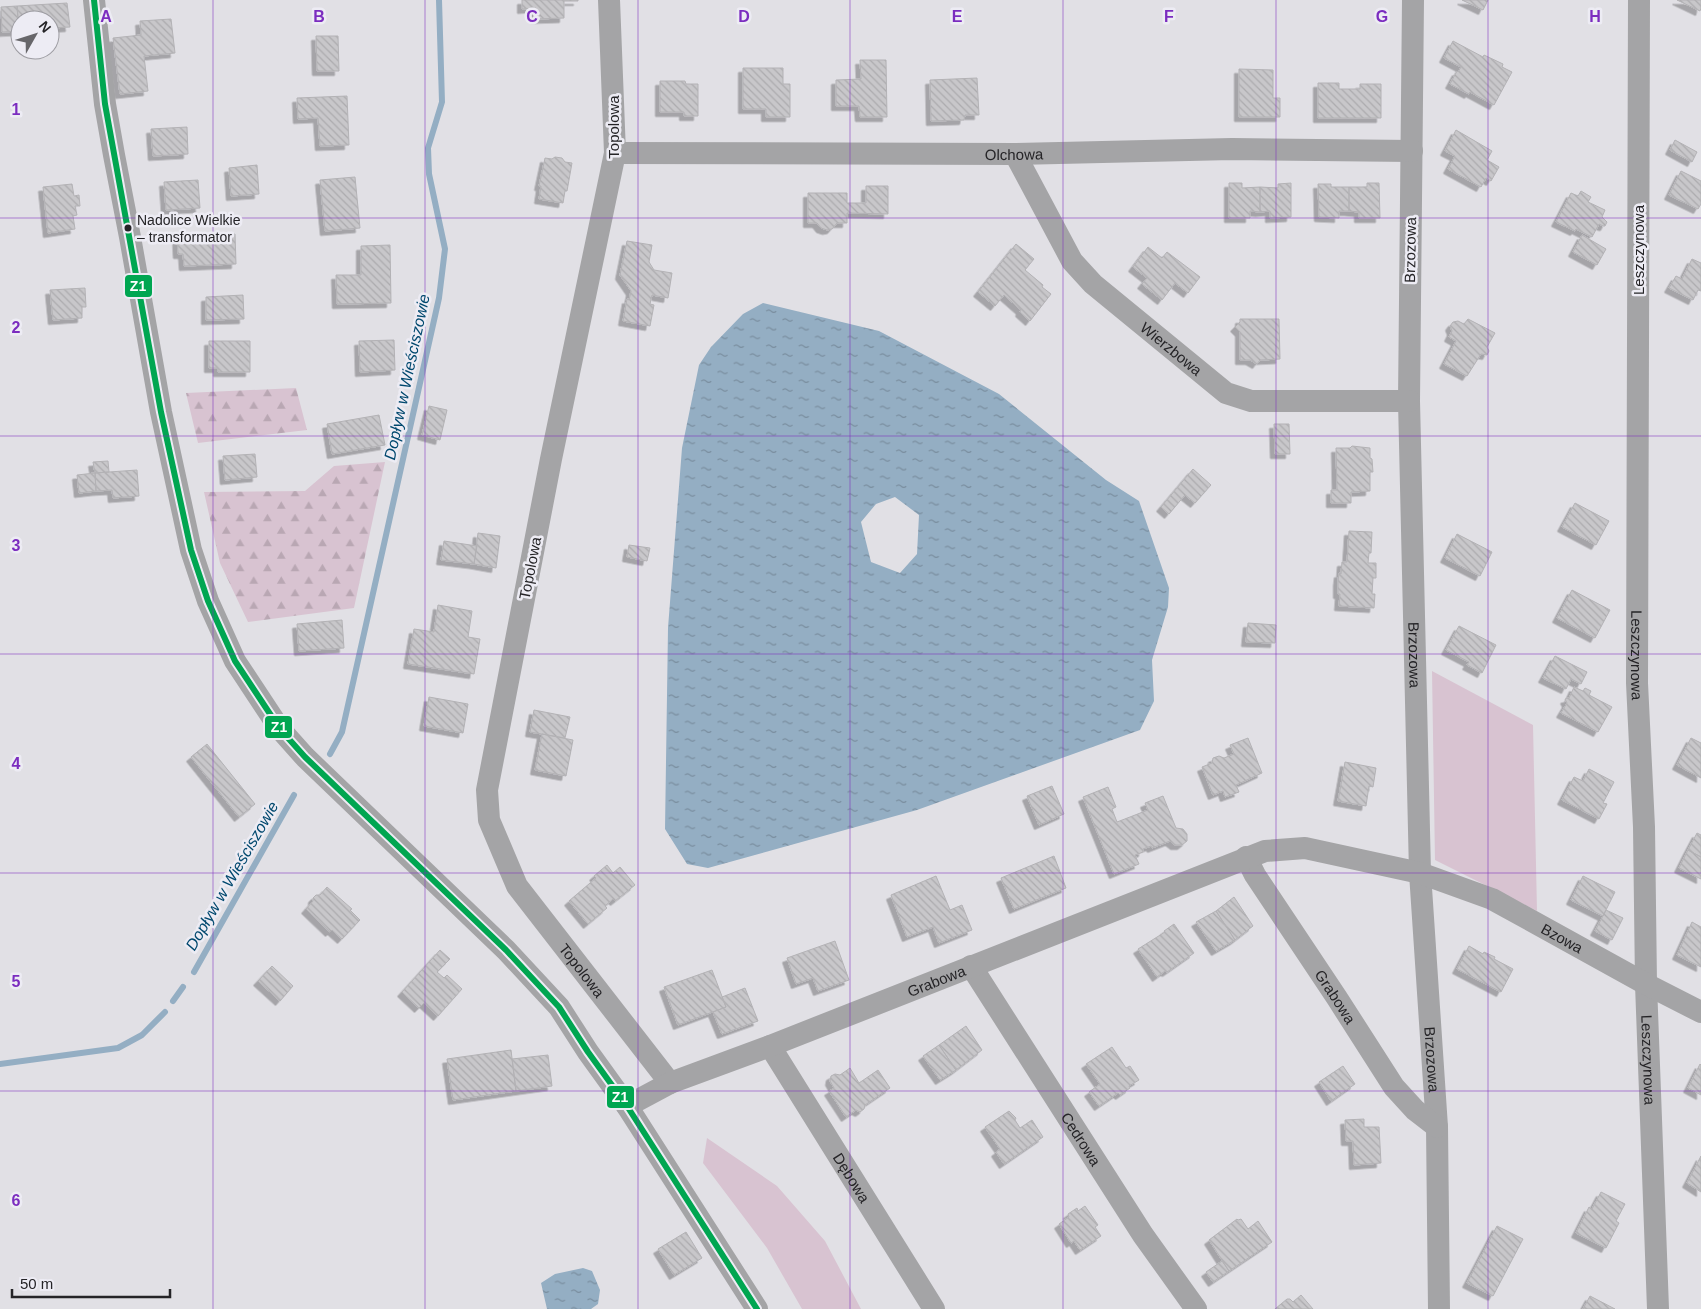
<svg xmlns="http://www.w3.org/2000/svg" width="1701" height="1309" font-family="Helvetica,sans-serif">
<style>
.grass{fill:#d8c3d1}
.forest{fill:url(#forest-firs)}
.water{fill:url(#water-ripples);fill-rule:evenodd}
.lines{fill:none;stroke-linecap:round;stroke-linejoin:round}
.stream{stroke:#94aec3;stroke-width:6}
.building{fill:url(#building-back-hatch);stroke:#b3b2b5;filter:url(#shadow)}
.minor{stroke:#a4a4a6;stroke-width:22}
.bus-1-casing{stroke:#edecf4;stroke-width:10}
.bus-1{stroke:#00a651;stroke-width:6}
.grid{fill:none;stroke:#7b2cbf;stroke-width:1;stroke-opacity:0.55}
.bus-dot{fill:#252427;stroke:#edecf4;stroke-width:2}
.labels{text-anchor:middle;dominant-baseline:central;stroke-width:5;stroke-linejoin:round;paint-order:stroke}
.bus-label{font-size:14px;fill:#252427;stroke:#edecf4;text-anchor:start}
.street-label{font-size:15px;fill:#252427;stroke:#edecf4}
.water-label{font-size:16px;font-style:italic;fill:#00486e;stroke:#edecf4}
.grid-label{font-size:16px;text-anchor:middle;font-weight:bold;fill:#7b2cbf;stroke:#edecf4;stroke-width:5;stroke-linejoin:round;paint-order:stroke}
.line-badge{stroke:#edecf4;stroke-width:2}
.badge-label{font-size:14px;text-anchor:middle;font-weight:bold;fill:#fff}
</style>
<defs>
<pattern id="forest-firs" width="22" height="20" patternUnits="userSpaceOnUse" patternTransform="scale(1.25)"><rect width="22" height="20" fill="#d8c3d1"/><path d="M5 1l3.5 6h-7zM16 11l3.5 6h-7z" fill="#b9a7b3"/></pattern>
<pattern id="water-ripples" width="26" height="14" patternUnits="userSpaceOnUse" patternTransform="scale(1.25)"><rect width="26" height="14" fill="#94aec3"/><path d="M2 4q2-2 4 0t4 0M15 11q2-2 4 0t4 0" fill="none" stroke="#798d9e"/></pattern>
<pattern id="building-back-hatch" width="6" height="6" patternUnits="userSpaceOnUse" patternTransform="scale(1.25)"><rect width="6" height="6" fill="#c8c7ca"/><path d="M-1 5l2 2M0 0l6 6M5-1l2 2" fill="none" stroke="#acabae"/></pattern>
<filter id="shadow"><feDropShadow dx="-4.5" dy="4.5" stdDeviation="0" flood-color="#0004"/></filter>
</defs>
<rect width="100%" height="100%" fill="#e1e0e5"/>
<path class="grass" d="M1432,671L1533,725L1537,911L1435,860Z
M707,1138L777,1186L825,1241L861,1309H802L767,1248L703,1163Z"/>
<path class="forest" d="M296,388L307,430L198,443L186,393Z
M385,462L354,608L248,622L220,563L204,492L305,491L334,466Z"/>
<path class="water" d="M763,303L879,331L999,394L1106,480L1139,501L1169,588L1168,607L1152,660L1154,701L1140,730L917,810L708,868L687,864L665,829L668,628L682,448L699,365L711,347L743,314ZM895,497L919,515L917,554L900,573L871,562L861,522L876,504Z
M583,1268L592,1271L600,1290L598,1304L591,1309H547L541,1283L555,1274Z"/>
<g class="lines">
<path class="stream" d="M330,754L342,732L439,298L445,249L429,174L428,148L442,102L439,0
M194,972L294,795
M173,1001L183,987
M0,1064L118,1048L142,1035L165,1012"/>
</g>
<path class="building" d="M522,0H578V1H564V18L536,19V8L522,9Z
M1462,0H1488L1483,10Z
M1677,0H1701V8L1700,11Z
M67,3L70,27L50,28V20H20V31H19L17,6Z
M17,6L19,31L2,32L1,7Z
M171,19L175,53L144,56L148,91L120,94L113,38L141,35L140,21Z
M316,36H338L339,71H317Z
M1453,41L1483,57L1484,55L1503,64L1502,67L1512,72L1494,105L1470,92L1469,94L1450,84L1457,71L1458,72L1461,67L1444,58Z
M860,60H886L887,117H860L859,106H836V80L861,79Z
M743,68H783V84H790V117H766V109H743Z
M1239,69L1273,70V98H1280V117H1239Z
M977,78L979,115H965L964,120L931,121L930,80Z
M660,81H685L686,84H698V116H684V112H660Z
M1318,83H1339V89H1360V84H1381V118H1318Z
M347,96L349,145L320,146L318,118L298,119L297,98Z
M187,127L188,154L153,156L151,129Z
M1456,130L1492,151L1487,160L1499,167L1491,181L1486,178L1481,187L1448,169L1455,156L1445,151Z
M1675,140L1697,152L1692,162L1670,150Z
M555,157L562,158L565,162L572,163L567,191H565L563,203L539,199L541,186H539L545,158L552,159Z
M257,165L259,194L231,196L229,168Z
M1681,171L1701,181V204L1698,209L1669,195Z
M355,177L360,228L325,231L320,180Z
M198,180L200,208L166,210L164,182Z
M1229,183H1242V188L1260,187V212L1250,211V218H1229Z
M1291,183V217L1270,218V211L1260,212V187L1278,188V184Z
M1367,183H1379L1380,218H1359V212L1349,211V187H1367Z
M72,184L74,196L79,195L80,206H75L77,215L73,216L75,229L48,233L43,187Z
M1318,184H1331V187H1349V211H1339V218L1319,217Z
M866,186H888V214L847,213V223H837L832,229L827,230L821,228L817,223H808V193H847V203H866Z
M1581,191L1591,197L1588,202L1605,210L1602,217L1607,222L1605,226H1603L1599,224L1592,237L1576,229L1575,231L1556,222L1571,193L1578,196Z
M235,234L236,264L184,266L183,254H178L177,236L208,235V237L214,238V235Z
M1582,235L1606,249L1597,265L1573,252Z
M627,241L652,245L649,262L654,270L672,273L668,298L652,295L650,304L654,305L650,326L623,321L627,299L629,300L631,291L620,275Z
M1016,244L1034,259L1025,270L1043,285L1042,287L1051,294L1030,321L1020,312L1021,310L1004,295L995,306L978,292Z
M390,245L391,303L337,304L336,275H361V246Z
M1148,247L1162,258L1167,252L1200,277L1188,293L1175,283L1162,300L1142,284L1147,278L1133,267Z
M1692,259L1701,263V291L1698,290L1693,300L1669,288L1676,276L1682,279Z
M85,288L86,307H82V318L53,320L50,290Z
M243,295L244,319L206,320V297Z
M1240,319H1279L1280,359L1260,360L1257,364L1250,360H1240V332L1235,327L1240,322Z
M1468,319L1495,333L1487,347L1489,351L1487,355L1481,354L1467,376L1444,364L1456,341L1449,337L1452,331L1450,326L1453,322L1458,321L1464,324Z
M394,340L395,370L360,372L359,341Z
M209,341H250V372H218V368H209Z
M429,406L447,410L440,440L422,435Z
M379,415L385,445L332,454L327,424Z
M1274,424H1289L1290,454H1275Z
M1352,446L1370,448V458L1372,459L1373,472H1370V491L1351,492V503H1331V490H1337L1336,448H1350Z
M255,454L257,477L225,480L223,456Z
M108,461L109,472L95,473L93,462Z
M1193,469L1211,485L1195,503L1185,495L1169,514L1161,507Z
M137,470L139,496L113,498L112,490L96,491L95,473Z
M95,473L96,491L79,493L77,475Z
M1575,503L1609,521L1596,545L1562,527Z
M1349,531L1372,532L1371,553H1369L1368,563H1376V578H1373L1372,594H1375L1374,608L1339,606L1340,594H1338V581L1339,573L1341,574L1342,562H1347Z
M478,533L500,536L496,568L474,564Z
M1457,534L1492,552L1480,576L1445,558Z
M444,541L477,546L474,564L441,560Z
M629,545L650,548L647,561L627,557Z
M1572,590L1610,610L1595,638L1557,618Z
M438,605L472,611L468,637L480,639L474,674L408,664L414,629L434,632Z
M342,620L344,648L299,651L297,624Z
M1248,623L1276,625L1275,643L1246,642Z
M1459,626L1496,645L1482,673L1467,665L1469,662L1446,650Z
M1555,656L1587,672L1581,684L1571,679L1566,689L1543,678Z
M1574,687L1583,691L1585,688L1591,691L1589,695L1612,707L1598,732L1561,713L1567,703L1565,699L1569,698Z
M429,697L468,704L463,733L424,726Z
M534,710L570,717L565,738L530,732Z
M542,734L573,740L566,776L535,770Z
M1248,738L1262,773L1236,785L1239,792L1225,797L1223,791L1213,795L1202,767L1212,763L1213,758L1219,756L1224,758L1234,754L1230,745Z
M1691,738L1701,743V778L1677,765Z
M207,744L255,804L239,817L191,757Z
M1345,762L1376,768L1373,787L1369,786L1366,806L1338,801Z
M1589,769L1614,782L1603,803L1607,804L1599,819L1562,800L1574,777L1583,781Z
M1052,786L1064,814L1039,825L1027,796Z
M1108,787L1116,807L1112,809L1117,822L1148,810L1145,803L1163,796L1176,828L1183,829L1187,834V841L1182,845H1175L1170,841L1152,848L1151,846L1143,849V852L1135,855L1139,864L1114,874L1083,797Z
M1697,833L1701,835V857L1688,850Z
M1688,850L1701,857V879L1679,868Z
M1054,856L1066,888L1014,909L1001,878Z
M607,865L613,873L620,867L635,885L615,901L613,899L605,906L607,908L588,924L569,901L596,878L594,876Z
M936,876L950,910L962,905L972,930L939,943L933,927L907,937L891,895Z
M1583,876L1615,892L1603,916L1571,900Z
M327,887L352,909L350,910L360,920L342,939L332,930L330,932L306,909L313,901V898L316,895H320Z
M1234,897L1253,926L1235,940L1216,911Z
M1606,910L1623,918L1612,940L1595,931Z
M1216,911L1235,940L1216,951L1196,922Z
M1692,922L1701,927V967L1677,955Z
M1174,924L1194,953L1167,972L1165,971L1157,977L1138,949L1165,932L1164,931Z
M835,941L849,980L818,991L813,978L796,984L787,958Z
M1469,946L1483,954L1484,952L1495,957L1494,959L1513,969L1501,992L1457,969Z
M440,950L450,959L437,972L444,978L447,975L462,989L438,1016L424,1003L419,1008L402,992Z
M272,966L293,986L280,1001L258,981Z
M712,970L726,1007L678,1025L664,987Z
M745,988L758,1021L722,1034L713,1012L726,1007L722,997Z
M966,1026L982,1050L956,1070L939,1045Z
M939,1045L956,1070L940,1080L923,1056Z
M1112,1047L1126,1068L1130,1066L1139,1080L1129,1086L1130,1088L1120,1095L1118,1093L1099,1106L1089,1092L1100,1084L1086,1064Z
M511,1050L516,1091L453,1100L447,1059Z
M548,1055L552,1086L516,1091L512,1059Z
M1700,1064L1701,1065V1095L1688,1088Z
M1343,1066L1355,1084L1331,1101L1319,1082Z
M850,1068L859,1083L878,1070L890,1088L865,1105L864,1109L860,1112L856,1110L846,1117L829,1091L834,1088L830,1081L831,1076L835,1074L840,1075Z
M1009,1111L1016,1118L1015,1120L1020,1128L1032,1120L1043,1137L1004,1164L996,1152L1000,1149L985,1127Z
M1364,1119V1127H1379L1381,1163L1354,1165L1353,1141H1346L1345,1120Z
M1701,1156V1192L1687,1183Z
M1601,1192L1625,1204L1616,1221L1619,1223L1606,1248L1576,1233L1589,1207L1592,1209Z
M1085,1206L1098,1225L1095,1227L1101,1236L1080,1250L1074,1241L1071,1243L1059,1224L1069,1217L1068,1214L1077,1208L1078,1211Z
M1237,1219L1238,1220L1241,1219L1248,1229L1258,1221L1272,1242L1229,1271L1209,1240Z
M1497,1226L1523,1239L1493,1296L1467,1283Z
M686,1232L702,1258L674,1275L658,1249Z
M1222,1261L1229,1271L1213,1282L1206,1272Z
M1301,1295L1313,1309H1275L1287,1299H1290L1293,1302Z
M1590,1296L1615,1309H1583Z"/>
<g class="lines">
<g class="minor">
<path d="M94,0L105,104L114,155L130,237L161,412L191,550L208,601L235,661L280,729L305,757L506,950L559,1007L588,1052L627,1106L757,1309"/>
<path id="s1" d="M609,0L615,153L551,459L487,790L489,820L517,886L670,1083"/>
<path id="s2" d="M1413,0L1409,401L1420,873L1437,1127L1439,1309"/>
<path id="s3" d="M1639,0L1637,683L1644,827L1646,984L1658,1309"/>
<path id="s4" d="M615,153L1015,154L1232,149L1412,151"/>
<path id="s5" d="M1015,154L1072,261L1093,284L1226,393L1251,401H1409"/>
<path id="s6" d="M1246,857L1255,875L1337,998L1394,1087L1415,1110L1437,1127"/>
<path id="s7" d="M971,966L1143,1235L1196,1309"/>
<path id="s8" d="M770,1046L934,1309"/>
<path id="s9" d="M627,1106L670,1083L770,1046L1265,851L1305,848L1420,873L1492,899L1646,984L1701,1012"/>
</g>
<defs>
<path id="bus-1" d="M94,0L105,104L161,412L191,550L208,601L235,661L280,729L305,757L506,950L559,1007L588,1052L627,1106L757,1309"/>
</defs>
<use href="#bus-1" class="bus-1-casing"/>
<use href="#bus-1" class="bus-1"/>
</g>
<path class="grid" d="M213,0V1309M425,0V1309M638,0V1309M850,0V1309M1063,0V1309M1276,0V1309M1488,0V1309M0,218H1701M0,436H1701M0,654H1701M0,873H1701M0,1091H1701"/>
<circle class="bus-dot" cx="128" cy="228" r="4.5"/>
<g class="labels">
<g class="bus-label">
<text x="137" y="220">Nadolice Wielkie<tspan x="137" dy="17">– transformator</tspan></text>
</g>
<g class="street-label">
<text transform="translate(613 127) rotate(-90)">Topolowa</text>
<text stroke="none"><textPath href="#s4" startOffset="399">Olchowa</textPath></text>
<text transform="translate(1410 250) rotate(-89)">Brzozowa</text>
<text transform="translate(1638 250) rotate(-90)">Leszczynowa</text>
<text stroke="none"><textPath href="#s5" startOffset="254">Wierzbowa</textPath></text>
<text transform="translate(530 568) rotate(-79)">Topolowa</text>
<text stroke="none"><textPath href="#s2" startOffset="655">Brzozowa</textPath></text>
<text stroke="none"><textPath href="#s3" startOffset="655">Leszczynowa</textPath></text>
<text stroke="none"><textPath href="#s9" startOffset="1002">Bzowa</textPath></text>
<text stroke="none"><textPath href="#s1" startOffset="1011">Topolowa</textPath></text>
<text stroke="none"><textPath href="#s9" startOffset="334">Grabowa</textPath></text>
<text stroke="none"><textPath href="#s6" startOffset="166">Grabowa</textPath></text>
<text stroke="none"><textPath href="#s2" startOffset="1060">Brzozowa</textPath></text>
<text stroke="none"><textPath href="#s3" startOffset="1060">Leszczynowa</textPath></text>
<text stroke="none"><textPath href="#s7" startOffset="205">Cedrowa</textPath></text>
<text stroke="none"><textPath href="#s8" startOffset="155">Dębowa</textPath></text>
</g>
<g class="water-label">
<text transform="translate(407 377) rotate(-78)">Dopływ w Wieściszowie</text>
<text transform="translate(232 876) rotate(-60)">Dopływ w Wieściszowie</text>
</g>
</g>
<g class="grid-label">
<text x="106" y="22">A</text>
<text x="319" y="22">B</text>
<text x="532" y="22">C</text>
<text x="744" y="22">D</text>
<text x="957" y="22">E</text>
<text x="1169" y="22">F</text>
<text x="1382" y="22">G</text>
<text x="1595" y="22">H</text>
<text x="16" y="115">1</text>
<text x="16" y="333">2</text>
<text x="16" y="551">3</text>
<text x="16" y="769">4</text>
<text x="16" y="987">5</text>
<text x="16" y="1206">6</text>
</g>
<g class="line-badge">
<rect x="124" y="274" width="29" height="24" rx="5" fill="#00a651"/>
<rect x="264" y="715" width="29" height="24" rx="5" fill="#00a651"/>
<rect x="606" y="1085" width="29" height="24" rx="5" fill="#00a651"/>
</g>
<g class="badge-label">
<text x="138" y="291">Z1</text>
<text x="279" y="732">Z1</text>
<text x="620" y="1102">Z1</text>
</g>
<g transform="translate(35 35) rotate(51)"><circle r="24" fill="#edecf4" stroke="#9d9ca2"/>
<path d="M0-4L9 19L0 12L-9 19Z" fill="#67666a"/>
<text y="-8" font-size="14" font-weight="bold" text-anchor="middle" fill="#252427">N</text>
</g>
<path d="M12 1289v8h158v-8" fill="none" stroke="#252427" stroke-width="2.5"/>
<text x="20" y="1289" font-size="15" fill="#252427" stroke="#edecf4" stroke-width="4" paint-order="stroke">50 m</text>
</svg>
